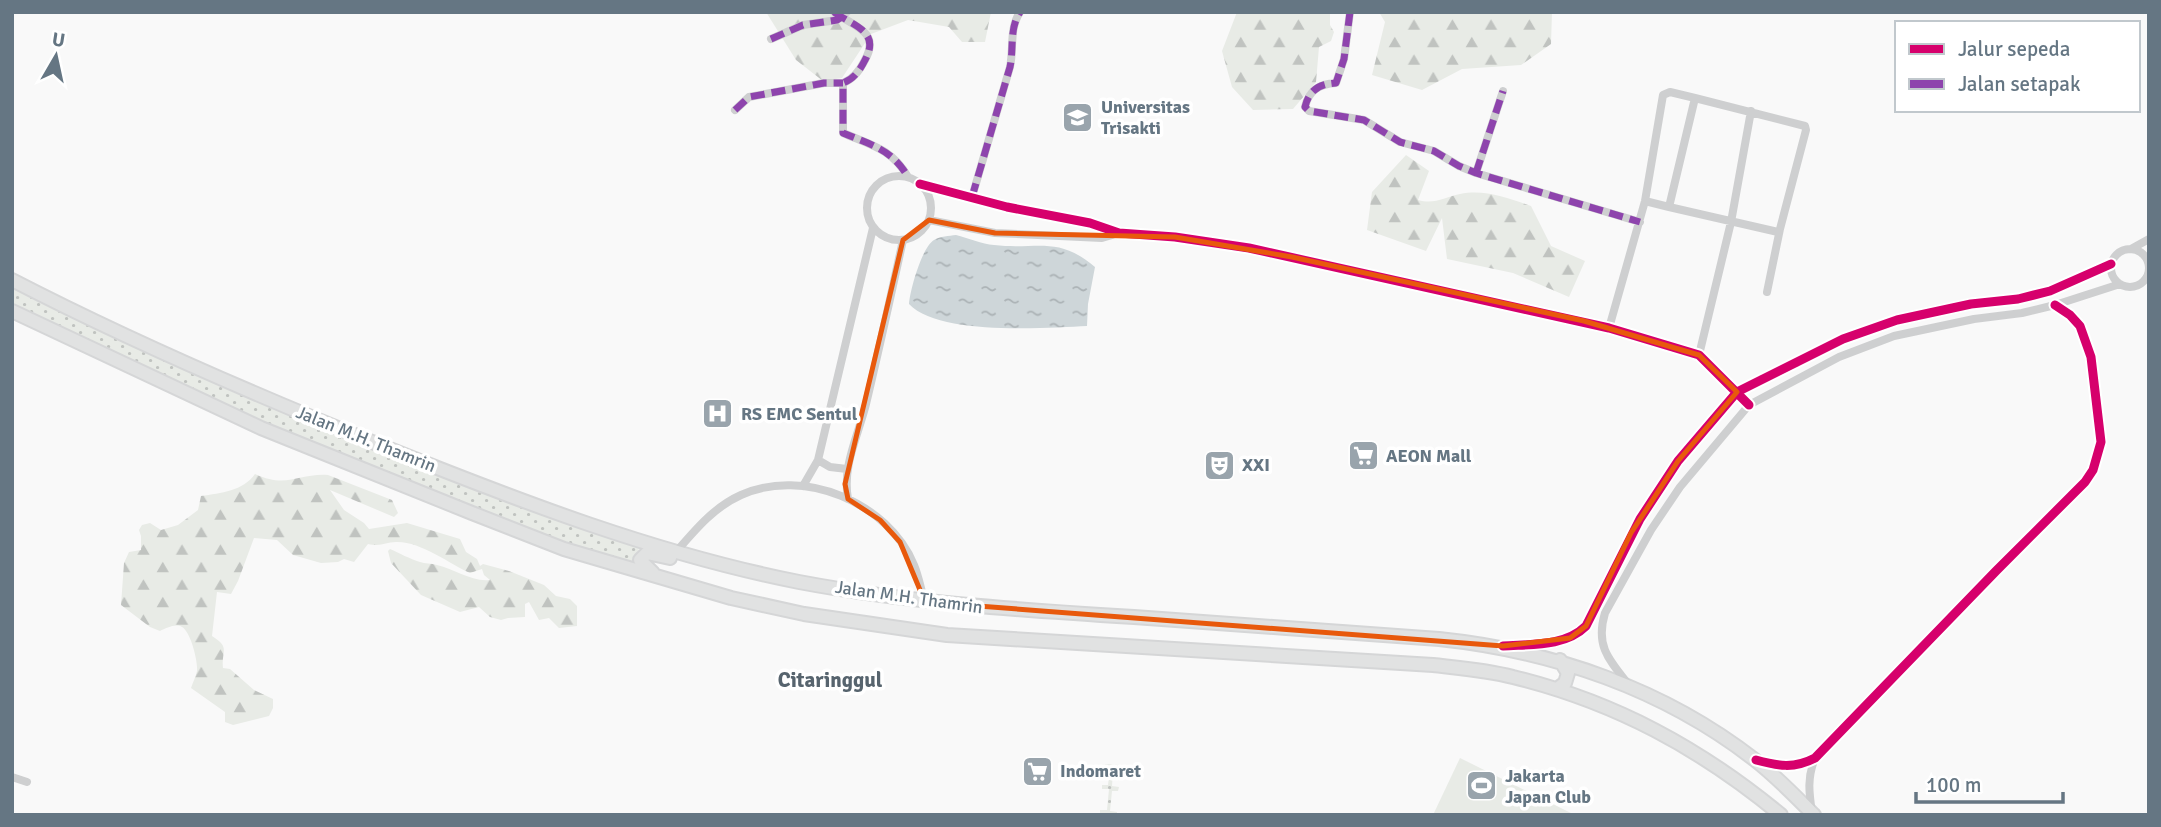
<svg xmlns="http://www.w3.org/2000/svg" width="2161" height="827" font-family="Signika,sans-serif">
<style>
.grass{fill:url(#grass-dots)}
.forest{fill:url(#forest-firs)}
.green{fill:#e8ebe6}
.water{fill:url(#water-ripples)}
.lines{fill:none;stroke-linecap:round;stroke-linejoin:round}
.primary-casing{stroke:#d5d6d7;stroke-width:16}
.minor{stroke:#cecfd0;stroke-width:8}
.primary{stroke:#e1e2e2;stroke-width:12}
.quiet{stroke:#8e44ad;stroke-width:7;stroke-dasharray:14 7;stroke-linecap:butt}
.cycleway-casing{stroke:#fff;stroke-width:13}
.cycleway{stroke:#d6006c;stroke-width:9}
.marked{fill:none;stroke:#e8590c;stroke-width:5;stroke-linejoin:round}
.labels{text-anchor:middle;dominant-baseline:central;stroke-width:7;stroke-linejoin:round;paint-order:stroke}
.poi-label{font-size:18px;font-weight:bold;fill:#657683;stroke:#fff;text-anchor:start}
.street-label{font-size:18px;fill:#657683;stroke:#fff}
.quarter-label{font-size:21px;font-weight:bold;fill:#57646e;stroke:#fff}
</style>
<defs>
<pattern id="grass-dots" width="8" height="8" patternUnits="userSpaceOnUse" patternTransform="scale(1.75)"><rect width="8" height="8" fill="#e8ebe6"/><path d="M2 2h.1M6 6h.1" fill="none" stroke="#c0c3c0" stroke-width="1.8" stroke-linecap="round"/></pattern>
<pattern id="forest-firs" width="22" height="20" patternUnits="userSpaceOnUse" patternTransform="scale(1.75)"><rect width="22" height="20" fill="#e8ebe6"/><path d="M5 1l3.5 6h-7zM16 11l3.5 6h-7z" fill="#c0c3c0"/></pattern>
<pattern id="water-ripples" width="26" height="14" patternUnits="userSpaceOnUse" patternTransform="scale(1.75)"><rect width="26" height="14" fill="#ced6d9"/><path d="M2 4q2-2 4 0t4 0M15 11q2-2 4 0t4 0" fill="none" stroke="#abb2b5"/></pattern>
</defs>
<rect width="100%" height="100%" fill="#f9f9f9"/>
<path class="grass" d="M12,288C74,321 141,348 205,376C345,439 493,503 640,547L634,558L638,565L607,556L497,518L398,478L262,422L12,308Z
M1105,764L1119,765V769L1113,770L1112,786L1119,787L1118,791H1112L1110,811L1117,812V814L1100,813V810H1107L1109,789H1102V785H1108L1110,768L1104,767Z"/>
<path class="forest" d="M766,12H991L985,42H962L949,27L908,20L871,34L842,78L823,81L796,60Z
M1237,12H1330V25L1334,32L1331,41L1319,47L1316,82L1293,109L1253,110L1232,87L1222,51Z
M1379,12H1552L1551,44L1521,65L1462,69L1422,90L1372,75L1385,22Z
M1406,155L1429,171L1418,200C1435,205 1444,197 1460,194C1485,189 1508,198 1531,206L1551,246L1585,261L1569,297L1513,273L1447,259L1442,218L1426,251L1367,230L1372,192Z
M255,474C287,489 299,473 328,475L392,500L398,513L394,517L330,490L344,510L364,523L369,529L407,523L460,539L466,552L477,559L480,566L483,564L509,571L544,585L556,596L570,599L577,606V626L559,628L549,618L539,620L529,602L525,604V617L508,618L501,620L490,617L479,607L460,612L421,595L391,563L388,551L390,549C399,553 410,559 420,562C425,564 431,563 437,565C455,569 471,582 490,580L484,575L482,569L470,573C450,564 420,541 396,542C385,542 382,547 368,544L354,562L344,559L338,562L321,563L293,555L277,540L254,538L238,581L231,594L217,592L212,636C231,648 221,650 223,668L230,669L254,690L273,699V708L269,716L233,725L225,722V712L191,688C193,682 196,676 197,671C198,662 191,632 182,627C176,623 166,628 160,631L150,627L121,605L124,563L129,552L141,550V536L139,530L142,525L150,523L161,530L178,525L198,510L201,496C221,493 243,491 255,474Z"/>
<path class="green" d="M1460,758L1575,815H1433Z"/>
<path class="water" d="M956,235C968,238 982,244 994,245C1038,250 1057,235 1095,267L1088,304L1087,326C1046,328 939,336 909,304C910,290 922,247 934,240C940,236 949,236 956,235Z"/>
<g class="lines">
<defs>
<path id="primary" d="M12,280C134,343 260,397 387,448C522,502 657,554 799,582C910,603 1021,610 1134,617C1236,624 1337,632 1439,639C1553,651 1664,689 1755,760C1776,776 1795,796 1814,815
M12,311L261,428L472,513L564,549L731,598L804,614L947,635L1433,665C1460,668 1487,670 1513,677C1615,702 1700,748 1781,815
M653,573L640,560L647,553L670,558
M1557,689L1565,683L1568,673L1560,660"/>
</defs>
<use href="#primary" class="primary-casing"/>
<path class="minor" d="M834,12C853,26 881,31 865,60C860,70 854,79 843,83V133C871,145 892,149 908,177
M1350,12L1344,59L1336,83C1319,84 1309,90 1305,107L1309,111L1364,120L1400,142L1434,151L1459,166L1476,173L1640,222
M771,39L803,25L837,20L847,12
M1695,98L1805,126L1806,130L1780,229L1778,232L1669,207Z
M735,110L749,97L824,83H843
M1476,173L1503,91
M867 208a32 32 0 1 1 64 0a32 32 0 1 1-64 0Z
M920,184L1007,207L1090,223L1119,233L1175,237L1249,248L1609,328L1699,355L1749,405
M972,197L1010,67C1014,48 1009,29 1020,12
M1645,201L1669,207
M929,220L995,233L1102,238L1119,233
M2131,249L2149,239
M2111 268a19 19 0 1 1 38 0a19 19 0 1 1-38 0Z
M1767,292L1780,229
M1609,328L1645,201L1663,95L1670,92L1695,98
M1699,355L1731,222L1751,111
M818,460L830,467L847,469
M803,486L818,460L873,228
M848,499C842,466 858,436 866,404C879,350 891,295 903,240
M676,552C695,530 714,507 741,495C803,467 888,502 914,565C919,577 921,590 925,602
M1506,646L1570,638L1586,626L1640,519L1678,461L1737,392L1843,339L1897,320L1971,304L2018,299L2050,291L2111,264
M1629,685C1609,660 1595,646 1605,613L1651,530L1680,487L1749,405L1839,357L1894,336L1974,319L2022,313L2055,305L2120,284
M1761,761C1782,767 1796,768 1815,758L1996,571L2085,482L2093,470L2101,442L2091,357L2080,326L2070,315L2055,305
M12,777L27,782
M1812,813C1809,792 1807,778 1815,758"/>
<use href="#primary" class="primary"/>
<path class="quiet" d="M834,12C853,26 881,31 865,60C860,70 854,79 843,83V133C871,145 892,149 908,177
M1350,12L1344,59L1336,83C1319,84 1309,90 1305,107L1309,111L1364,120L1400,142L1434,151L1459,166L1476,173L1640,222
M771,39L803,25L837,20L846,14
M735,110L749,97L824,83H843
M1476,173L1503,91
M972,197L1010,67C1014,48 1009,29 1020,12"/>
<defs>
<path id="cycleway" d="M920,184L1007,207L1090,223L1119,233L1175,237L1249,248L1609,328L1699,355L1749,405
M1503,646C1530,644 1565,647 1586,626L1640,519L1678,461L1737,392L1843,339L1897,320L1971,304L2018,299L2050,291L2111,264
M1756,760C1778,766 1794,769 1815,758L1996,571L2085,482L2093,470L2101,442L2091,357L2080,326L2070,315L2055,305"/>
</defs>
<use href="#cycleway" class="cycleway-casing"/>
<use href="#cycleway" class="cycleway"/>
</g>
<path class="marked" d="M929,220L995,233L1175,237L1292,257L1584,321L1675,348L1699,355L1737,392L1678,461L1631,533L1586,626L1570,638L1503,646L925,602L900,542L880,520L848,499L845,484L903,240Z"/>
<defs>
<symbol id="university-square" viewBox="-11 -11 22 22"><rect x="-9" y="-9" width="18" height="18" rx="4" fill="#99a4ac" stroke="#fff"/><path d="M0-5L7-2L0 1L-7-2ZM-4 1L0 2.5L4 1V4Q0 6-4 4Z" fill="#fff"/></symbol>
<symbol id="hospital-square" viewBox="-11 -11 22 22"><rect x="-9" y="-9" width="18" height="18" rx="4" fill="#99a4ac" stroke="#fff"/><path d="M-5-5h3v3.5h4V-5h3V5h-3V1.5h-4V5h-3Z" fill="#fff"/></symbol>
<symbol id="supermarket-square" viewBox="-11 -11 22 22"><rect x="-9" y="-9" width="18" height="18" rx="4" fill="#99a4ac" stroke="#fff"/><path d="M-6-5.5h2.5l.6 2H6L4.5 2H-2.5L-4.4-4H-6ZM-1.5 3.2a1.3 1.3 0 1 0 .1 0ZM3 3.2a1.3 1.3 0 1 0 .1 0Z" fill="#fff"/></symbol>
<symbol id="theatre-square" viewBox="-11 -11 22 22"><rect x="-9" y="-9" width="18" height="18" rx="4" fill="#99a4ac" stroke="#fff"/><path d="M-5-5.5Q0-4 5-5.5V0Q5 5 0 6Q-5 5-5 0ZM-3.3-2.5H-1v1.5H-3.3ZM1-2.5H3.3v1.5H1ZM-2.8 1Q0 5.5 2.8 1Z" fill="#fff"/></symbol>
<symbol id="stadium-square" viewBox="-11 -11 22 22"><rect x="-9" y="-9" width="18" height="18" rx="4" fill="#99a4ac" stroke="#fff"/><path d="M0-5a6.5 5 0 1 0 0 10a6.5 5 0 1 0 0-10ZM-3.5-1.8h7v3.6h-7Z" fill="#fff"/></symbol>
</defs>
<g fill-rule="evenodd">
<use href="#university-square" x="1060" y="100" width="35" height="35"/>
<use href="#hospital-square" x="700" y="396" width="35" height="35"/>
<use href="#supermarket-square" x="1346" y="438" width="35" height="35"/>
<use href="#theatre-square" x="1202" y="448" width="35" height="35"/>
<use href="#supermarket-square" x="1020" y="754" width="35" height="35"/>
<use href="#stadium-square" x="1464" y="768" width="35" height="35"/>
</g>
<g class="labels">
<g class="poi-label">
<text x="1101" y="107">Universitas<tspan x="1101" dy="21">Trisakti</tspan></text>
<text x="741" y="414">RS EMC Sentul</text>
<text x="1386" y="456">AEON Mall</text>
<text x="1242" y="465">XXI</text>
<text x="1060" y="771">Indomaret</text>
<text x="1505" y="776">Jakarta<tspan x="1505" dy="21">Japan Club</tspan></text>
</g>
<g class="street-label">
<text transform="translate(366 439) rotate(22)">Jalan M.H. Thamrin</text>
<text transform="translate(909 597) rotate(8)">Jalan M.H. Thamrin</text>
</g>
<g class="quarter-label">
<text x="830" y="680">Citaringgul</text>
</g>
</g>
<rect width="2161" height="827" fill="none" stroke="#657683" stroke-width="28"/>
<rect x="1895" y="21" width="245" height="91" fill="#ffffff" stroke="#c1c8cd" stroke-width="2"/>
<rect x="1909" y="44" width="35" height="10" fill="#d6006c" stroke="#c1c8cd" stroke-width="2"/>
<text x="1958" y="56" font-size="21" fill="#657683">Jalur sepeda</text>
<rect x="1909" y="79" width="35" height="10" fill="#8e44ad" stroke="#c1c8cd" stroke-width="2"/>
<text x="1958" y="91" font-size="21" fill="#657683">Jalan setapak</text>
<g transform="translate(56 56) rotate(9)" stroke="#ffffff" stroke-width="5" paint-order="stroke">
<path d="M0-5L12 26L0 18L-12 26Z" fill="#657683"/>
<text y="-10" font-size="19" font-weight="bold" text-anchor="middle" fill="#657683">U</text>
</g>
<path d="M1916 792v10h147v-10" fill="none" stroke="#657683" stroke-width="3.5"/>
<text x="1926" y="792" font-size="21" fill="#657683" stroke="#ffffff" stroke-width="5" paint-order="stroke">100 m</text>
</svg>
